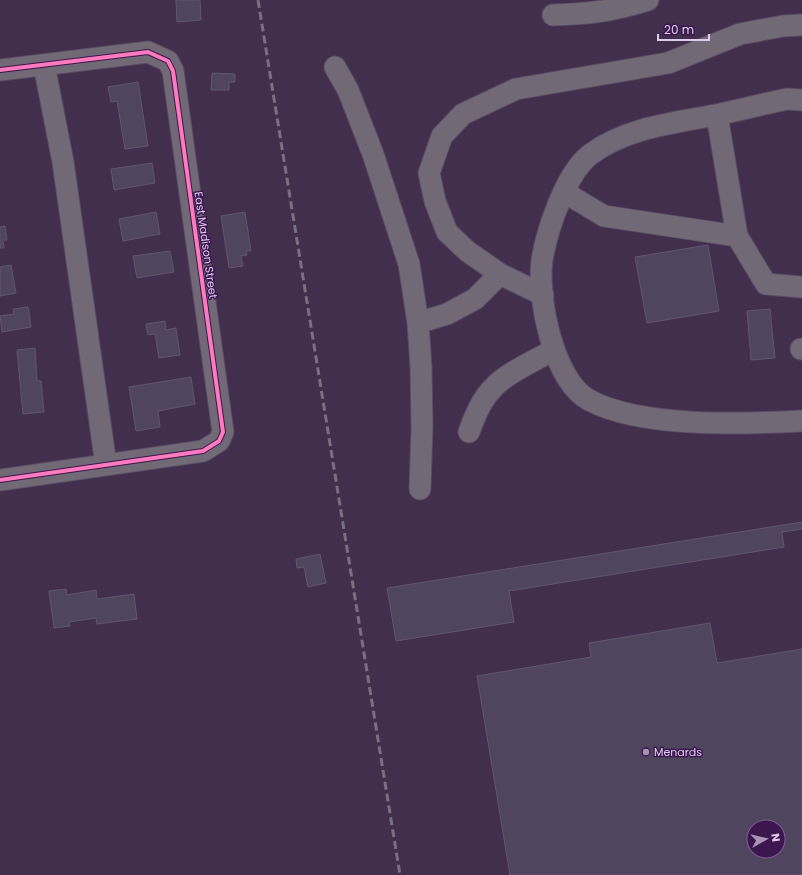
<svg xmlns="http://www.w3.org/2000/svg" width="802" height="875" font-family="Poppins,sans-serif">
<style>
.building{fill:#50455f;stroke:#615570;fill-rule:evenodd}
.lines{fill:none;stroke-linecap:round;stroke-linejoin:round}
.minor-casing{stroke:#5a4a64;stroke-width:23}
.minor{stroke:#726977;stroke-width:21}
.rail{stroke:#7a6f81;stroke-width:3;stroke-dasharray:8 4;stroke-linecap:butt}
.cycleway-casing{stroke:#3c164f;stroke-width:6}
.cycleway{stroke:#fd7abc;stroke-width:4}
.poi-dot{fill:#a994b5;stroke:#3c164f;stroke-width:1.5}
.labels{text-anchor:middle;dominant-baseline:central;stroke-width:3;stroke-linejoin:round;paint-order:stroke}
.street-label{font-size:11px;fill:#e0cbed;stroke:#3c164f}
.poi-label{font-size:11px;fill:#e0cbed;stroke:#3c164f;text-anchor:start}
</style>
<rect width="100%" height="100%" fill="#422e4d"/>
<path class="building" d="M176,0H200L201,20L177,22Z
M212,73L235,74V82H229V90H211Z
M138,82L148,146L125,149L117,101L111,102L108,87Z
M152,163L155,183L114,190L111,169Z
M156,212L160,234L123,241L119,219Z
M245,212L251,251H246L247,255L241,256L243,266L229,268L221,216Z
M5,226L7,240H3L4,248H0V227Z
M708,245L719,311L647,323L635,257Z
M170,251L174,272L137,278L133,256Z
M11,265L16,293L0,296V267Z
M28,307L31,327L2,332L0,316L14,314L13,309Z
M770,309L775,358L751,360L747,311Z
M165,321L166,330L176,328L180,355L159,358L155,334L148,335L146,324Z
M35,348L37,381H41L44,412L23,414L17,350Z
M191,377L195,404L158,411L160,427L136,431L129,387Z
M802,522V529L782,532L784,547L509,591L514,622L396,641L387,588Z
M320,554L326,583L308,587L304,567L297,568L296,559Z
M66,589L67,595L96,590L97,599L134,594L137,619L97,624L96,618L69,622L70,626L54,628L49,591Z
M710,623L717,663L802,649V875H510L477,676L591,657L589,643ZM754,827H778V851H754Z"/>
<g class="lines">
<defs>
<path id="minor" d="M553,15C589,14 613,11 648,0
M44,65L63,162L106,465
M335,67L348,90L373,154L409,264L418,323L421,367L422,427L420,489
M0,70L148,52L168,61L173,71L223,432L219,441L203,451L0,480
M802,100L787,99C763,104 740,110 716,115C673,123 626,128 591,154C566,172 547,230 542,260C537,298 553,380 589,400C641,428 743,424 802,421
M717,115L737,236L766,284L802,287
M564,192L604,216L737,236
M543,295L500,274L467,251L447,232L435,201L429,173L442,136L463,114L516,89L668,63L740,34L783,26L802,25
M418,323L447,314L475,299L500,274
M801,349H802
M469,432C475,416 481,400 493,388C505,374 537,359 554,350"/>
</defs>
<use href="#minor" class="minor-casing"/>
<use href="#minor" class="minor"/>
<path class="rail" d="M258,0L400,875"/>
<defs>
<path id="cycleway" d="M0,70L148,52L168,61L173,71L223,432L219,441L203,451L0,480"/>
</defs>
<use href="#cycleway" class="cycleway-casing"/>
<use href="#cycleway" class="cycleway"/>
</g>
<circle class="poi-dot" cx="646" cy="752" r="4"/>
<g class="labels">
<g class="street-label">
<text transform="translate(206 245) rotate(82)">East Madison Street</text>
</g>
<g class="poi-label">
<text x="654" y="752">Menards</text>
</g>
</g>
<g transform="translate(766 839) rotate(82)"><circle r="19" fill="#3c164f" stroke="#7e5e8e"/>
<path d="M0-3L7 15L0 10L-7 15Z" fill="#a994b5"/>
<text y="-6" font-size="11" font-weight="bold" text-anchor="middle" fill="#e0cbed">N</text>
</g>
<path d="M658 34v6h51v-6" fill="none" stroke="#e0cbed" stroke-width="2"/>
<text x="664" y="34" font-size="12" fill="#e0cbed" stroke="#3c164f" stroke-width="3" paint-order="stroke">20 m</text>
</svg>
